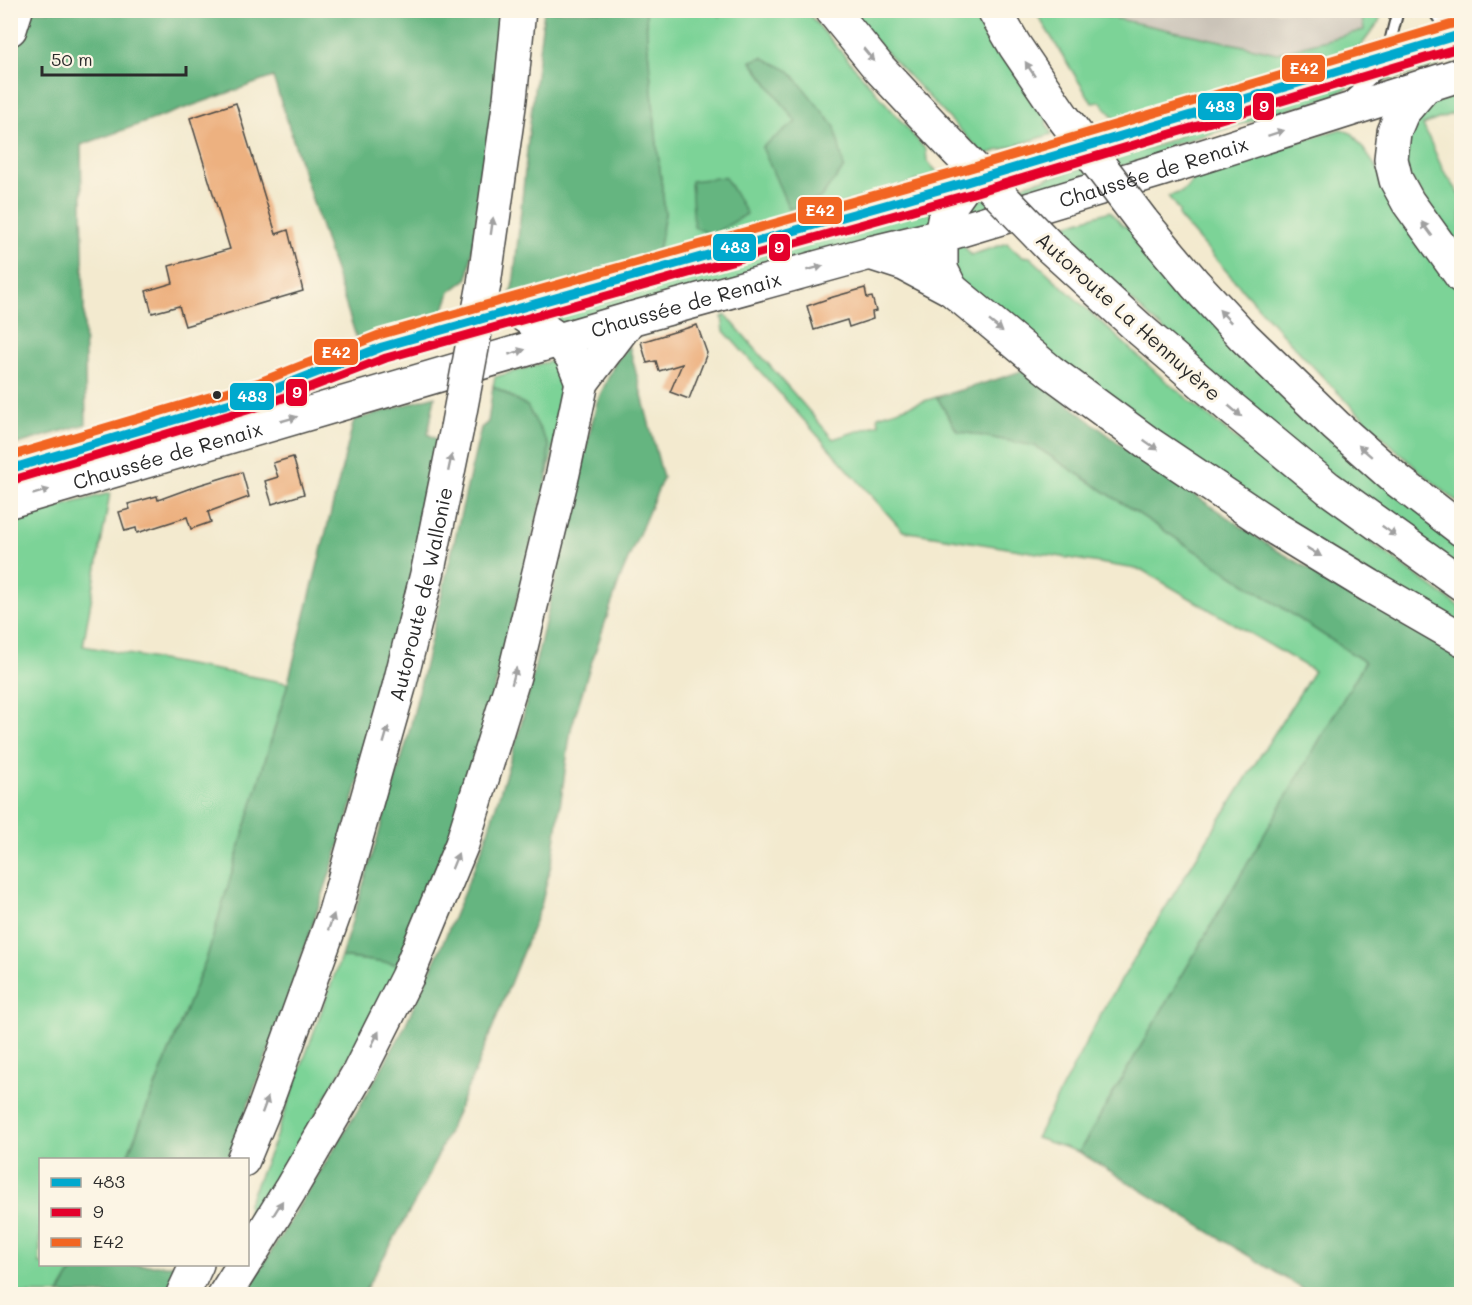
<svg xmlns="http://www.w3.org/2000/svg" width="1472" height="1305" font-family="Mali,sans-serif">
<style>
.industrial{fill:#cac3b8}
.green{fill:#7cd397;stroke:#547f61;stroke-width:1.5;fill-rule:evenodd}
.forest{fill:#65b580;stroke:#487056;stroke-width:1.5}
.building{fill:#edb180}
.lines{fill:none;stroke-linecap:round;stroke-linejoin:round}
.lane-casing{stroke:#494844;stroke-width:14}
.primary-casing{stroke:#494844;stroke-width:36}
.highway-casing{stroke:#494844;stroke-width:36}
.lane{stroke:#fff;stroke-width:10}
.primary{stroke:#fff;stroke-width:33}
.highway{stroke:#fff;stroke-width:33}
.highway-bridge-casing{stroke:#494844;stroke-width:36;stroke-linecap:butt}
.highway-bridge{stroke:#fff;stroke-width:33}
.bus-1-casing{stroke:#fcf5e5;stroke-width:14}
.bus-2-casing{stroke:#fcf5e5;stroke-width:14}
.bus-3-casing{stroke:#fcf5e5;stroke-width:14}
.bus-1{stroke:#00a9ce;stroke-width:9}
.bus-2{stroke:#e4002b;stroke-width:9}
.bus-3{stroke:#f26522;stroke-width:9}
.oneway{fill:#a0a0a0}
.bus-dot{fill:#2b2b2b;stroke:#fcf5e5;stroke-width:2}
.labels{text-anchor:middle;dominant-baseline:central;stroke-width:6;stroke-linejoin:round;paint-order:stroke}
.street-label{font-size:20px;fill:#2b2b2b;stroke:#fcf5e5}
.line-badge{stroke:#fcf5e5;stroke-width:2}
.badge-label{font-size:16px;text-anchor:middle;font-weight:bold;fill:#fff}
</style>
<rect width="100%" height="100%" fill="#fcf5e5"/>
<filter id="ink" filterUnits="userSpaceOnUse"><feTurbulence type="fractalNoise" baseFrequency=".0167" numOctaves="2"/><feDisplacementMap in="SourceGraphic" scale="12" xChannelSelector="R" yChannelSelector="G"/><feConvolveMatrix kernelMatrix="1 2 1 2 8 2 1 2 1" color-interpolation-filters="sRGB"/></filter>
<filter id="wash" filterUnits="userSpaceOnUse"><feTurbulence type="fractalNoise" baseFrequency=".008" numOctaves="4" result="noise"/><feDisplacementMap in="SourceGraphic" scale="24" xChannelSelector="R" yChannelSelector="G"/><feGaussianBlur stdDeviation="1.35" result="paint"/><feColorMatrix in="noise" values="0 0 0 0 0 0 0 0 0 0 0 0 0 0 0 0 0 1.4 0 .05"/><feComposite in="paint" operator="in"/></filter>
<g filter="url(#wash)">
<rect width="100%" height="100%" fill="#f3eacf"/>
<path class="industrial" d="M1084,11H1361L1364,30L1277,53L1085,12Z"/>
<path class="green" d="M646,11H717L720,16L725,11H806L926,150L927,161L939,174L656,261L665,214L657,145L647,38ZM751,62L844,168L762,147L797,122Z
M847,11H983L1049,114L1046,123L1052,134L984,155Z
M1035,11H1084L1085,12L1277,53L1364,30L1361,11H1383L1378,23L1360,47L1117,122L1101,102L1092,103Z
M1461,46V59L1374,85L1394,66Z
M1369,72L1354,84L1334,96L1169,146L1161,154L978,213L964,210L970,203L980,198L1159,145L1218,118Z
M1461,93V110L1423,125L1443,170L1461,196V250L1402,166L1406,120L1426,104Z
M1341,129L1353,134L1461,287V505C1443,490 1423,475 1405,458C1324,383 1251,300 1179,217V211L1168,196L1182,192L1204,169Z
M948,197L936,226L571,331L554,317Z
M1110,211L1123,226H1130L1461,543V572L1283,438L1067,242L1056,228Z
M960,241L971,255L1007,243L1021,256L1030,257L1161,377L1295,487L1461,608V629L1247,502L956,283L950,245Z
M726,315L833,439L879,424L878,416L937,397L957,431L1035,446L1365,662L1079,1152L1036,1138L1103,1010L1210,835L1314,671L1142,570L903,531L724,331L722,317Z
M557,359L569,371L546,484L549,446L527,406L493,386L495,377Z
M110,493L83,646L288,683L207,957L126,1159L40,1160V1264L76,1265L59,1294H11V519Z
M341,957L402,965L248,1233V1203L274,1142Z"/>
<path class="forest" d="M29,11H505L492,119L468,278L450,292L439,324L359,346L273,77L81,145L86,424L11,446L10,67Z
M544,11H646L647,38L657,145L665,214L656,261L509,304L514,278L529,131Z
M762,57L790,71L835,127L844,168L820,198L789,209L762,147L796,122L751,61Z
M725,177L747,214L712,235L694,227L691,181Z
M629,345L663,478L621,576L588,673L571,729L553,856L541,906L476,1069L426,1182L363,1294H245L356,1113L401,1034L442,945L484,844L521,725L597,402L615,363Z
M1024,370L1125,448L1273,548L1461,656V1294H1311L1079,1152L1365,662L1035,446L957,431L937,397L995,380Z
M493,386L527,406L549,446L546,484L474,772L402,965L341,957L407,741L481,428L488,422Z
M435,396L428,434L438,440L408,599L347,823L281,1018L228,1159L126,1160L207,957L288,683L354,420Z
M76,1265H181L168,1294H59Z"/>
<g id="blocks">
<path class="building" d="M236,103L276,234L288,230L303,291L185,326L179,306L152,313L146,291L173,283L169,266L230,249L190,118Z
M865,288L867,298L872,297L876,311L872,312L873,319L849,327L847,320L814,330L807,306L833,297Z
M697,325L707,353L689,399L670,392L682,364L659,371L656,361L647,363L641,342Z
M293,457L304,494L272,504L265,481L278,477L273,463Z
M242,472L249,497L208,512L211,522L191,529L187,517L137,533L136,528L125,531L119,512L130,509L128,504L157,496L158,500L199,485Z"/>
</g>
</g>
<g filter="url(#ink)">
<use href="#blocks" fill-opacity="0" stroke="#494844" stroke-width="1.5"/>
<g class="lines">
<defs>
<path id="lane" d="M1433,10L1442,23L1453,31
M1388,50L1398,10
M1350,97L1383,68"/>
<g id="primary">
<path d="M10,469L264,393L382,347L967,182L1204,112L1385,56L1462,34"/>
<path id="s1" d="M10,501L630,319L870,253L941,236L1160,170L1462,74"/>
</g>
<g id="highway">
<path d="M832,10L879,68L956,150"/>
<path d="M994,10L1015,46L1063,117"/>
<path d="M10,29L16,10"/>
<path d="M1426,85L1402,113L1394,132L1391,159L1396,180L1408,202L1462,277"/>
<path d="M1142,221L1195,284L1244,337L1336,426L1397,480L1462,530"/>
<path d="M1050,247L1142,331L1230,407L1328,488L1462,584"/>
<path d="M870,253L904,264L951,289L1050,371L1151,445L1278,530L1370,586L1462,639"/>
<path d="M484,284L510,99L519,10"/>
<path d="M951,289L941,269V236L944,220L952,203L967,182"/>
<path d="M516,310L559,340L572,357L582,382"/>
<path id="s2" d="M243,1160L262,1114L335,912L399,687L428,570L457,428"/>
<path d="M248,1258L290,1190L359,1072L407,977L462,844L514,676L563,473L582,382L630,319"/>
<path d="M183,1294L197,1264"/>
<path d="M225,1294L244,1264"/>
</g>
</defs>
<use href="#lane" class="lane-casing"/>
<use href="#primary" class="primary-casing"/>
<use href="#highway" class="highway-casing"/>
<use href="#lane" class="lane"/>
<use href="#primary" class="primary"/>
<use href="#highway" class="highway"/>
<defs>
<path id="highway-bridge" d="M1063,117L1142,221
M956,150L1050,247
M457,428L484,284"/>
</defs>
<use href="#highway-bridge" class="highway-bridge-casing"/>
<use href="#highway-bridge" class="highway-bridge"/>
<defs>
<path id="bus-1" d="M10,469L264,393L382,347L967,182L1462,34"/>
<path id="bus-2" d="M13,480L267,404L386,358L970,194L1462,47"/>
<path id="bus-3" d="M10,456L260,382L379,335L964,170L1459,22"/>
</defs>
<use href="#bus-1" class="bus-1-casing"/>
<use href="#bus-2" class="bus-2-casing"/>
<use href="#bus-3" class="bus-3-casing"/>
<use href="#bus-1" class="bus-1"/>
<use href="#bus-2" class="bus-2"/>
<use href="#bus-3" class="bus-3"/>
</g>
<defs><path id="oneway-solid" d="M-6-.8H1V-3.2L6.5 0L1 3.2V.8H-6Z" transform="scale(1.5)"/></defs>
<g class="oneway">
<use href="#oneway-solid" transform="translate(869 55) rotate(50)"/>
<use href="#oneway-solid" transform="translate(1030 69) rotate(-123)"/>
<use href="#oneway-solid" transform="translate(1276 133) rotate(-18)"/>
<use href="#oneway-solid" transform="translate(492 226) rotate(-82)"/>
<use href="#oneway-solid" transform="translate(1427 229) rotate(-126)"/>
<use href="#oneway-solid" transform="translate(815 268) rotate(-15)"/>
<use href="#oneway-solid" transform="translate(1225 316) rotate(-133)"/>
<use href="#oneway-solid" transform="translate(996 326) rotate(39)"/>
<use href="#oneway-solid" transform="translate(517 352) rotate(-16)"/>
<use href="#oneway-solid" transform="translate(1235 411) rotate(40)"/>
<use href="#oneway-solid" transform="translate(289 419) rotate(-16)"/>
<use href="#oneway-solid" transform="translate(1151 445) rotate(35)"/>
<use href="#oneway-solid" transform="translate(1365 451) rotate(-139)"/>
<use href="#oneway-solid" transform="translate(450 463) rotate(-78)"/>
<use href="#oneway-solid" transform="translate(41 492) rotate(-17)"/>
<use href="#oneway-solid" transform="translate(1389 531) rotate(36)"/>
<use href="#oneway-solid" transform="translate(1314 552) rotate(31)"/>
<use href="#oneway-solid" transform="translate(514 676) rotate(-75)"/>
<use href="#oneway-solid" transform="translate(386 735) rotate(-74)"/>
<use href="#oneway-solid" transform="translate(455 861) rotate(-68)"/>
<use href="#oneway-solid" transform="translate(331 922) rotate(-70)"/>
<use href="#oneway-solid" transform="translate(375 1039) rotate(-63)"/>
<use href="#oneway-solid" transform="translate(265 1105) rotate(-70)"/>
<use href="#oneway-solid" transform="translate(278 1208) rotate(-58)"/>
</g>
</g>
<circle class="bus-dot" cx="217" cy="395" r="5"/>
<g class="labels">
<g class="street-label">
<text stroke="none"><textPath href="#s1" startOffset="1190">Chaussée de Renaix</textPath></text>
<text stroke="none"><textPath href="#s1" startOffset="704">Chaussée de Renaix</textPath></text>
<text transform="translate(1129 316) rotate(42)">Autoroute La Hennuyère</text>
<text stroke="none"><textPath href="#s1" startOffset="164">Chaussée de Renaix</textPath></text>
<text stroke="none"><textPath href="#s2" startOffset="594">Autoroute de Wallonie</textPath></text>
</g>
</g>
<g class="line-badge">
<rect x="1281" y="54" width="45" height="29" rx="6" fill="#f26522"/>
<rect x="1252" y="92" width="23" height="29" rx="6" fill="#e4002b"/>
<rect x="1197" y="92" width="46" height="29" rx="6" fill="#00a9ce"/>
<rect x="797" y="196" width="46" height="29" rx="6" fill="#f26522"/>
<rect x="768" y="233" width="23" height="29" rx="6" fill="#e4002b"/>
<rect x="712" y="233" width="45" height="29" rx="6" fill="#00a9ce"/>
<rect x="313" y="338" width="46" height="28" rx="6" fill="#f26522"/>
<rect x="285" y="378" width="23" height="29" rx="6" fill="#e4002b"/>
<rect x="229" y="382" width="46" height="29" rx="6" fill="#00a9ce"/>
</g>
<g class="badge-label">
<text x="1304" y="74">E42</text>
<text x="1264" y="112">9</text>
<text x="1220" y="112">483</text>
<text x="820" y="216">E42</text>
<text x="779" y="253">9</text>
<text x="735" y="253">483</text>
<text x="336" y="358">E42</text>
<text x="297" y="398">9</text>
<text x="252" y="402">483</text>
</g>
<rect width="1472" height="1305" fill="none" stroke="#fcf5e5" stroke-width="36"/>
<rect x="39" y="1158" width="210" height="108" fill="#fcf5e5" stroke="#a8a49b" stroke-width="1.5"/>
<rect x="51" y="1178" width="30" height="9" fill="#00a9ce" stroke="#a8a49b" stroke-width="1.5"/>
<text x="93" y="1188" font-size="18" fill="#2b2b2b">483</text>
<rect x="51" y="1208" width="30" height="9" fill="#e4002b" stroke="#a8a49b" stroke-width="1.5"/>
<text x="93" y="1218" font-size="18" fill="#2b2b2b">9</text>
<rect x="51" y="1238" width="30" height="9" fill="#f26522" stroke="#a8a49b" stroke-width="1.5"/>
<text x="93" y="1248" font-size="18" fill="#2b2b2b">E42</text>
<path d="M42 66v9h144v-9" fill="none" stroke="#2b2b2b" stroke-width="3"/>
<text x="51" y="66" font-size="18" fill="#2b2b2b" stroke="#fcf5e5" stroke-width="4.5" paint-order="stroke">50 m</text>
</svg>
